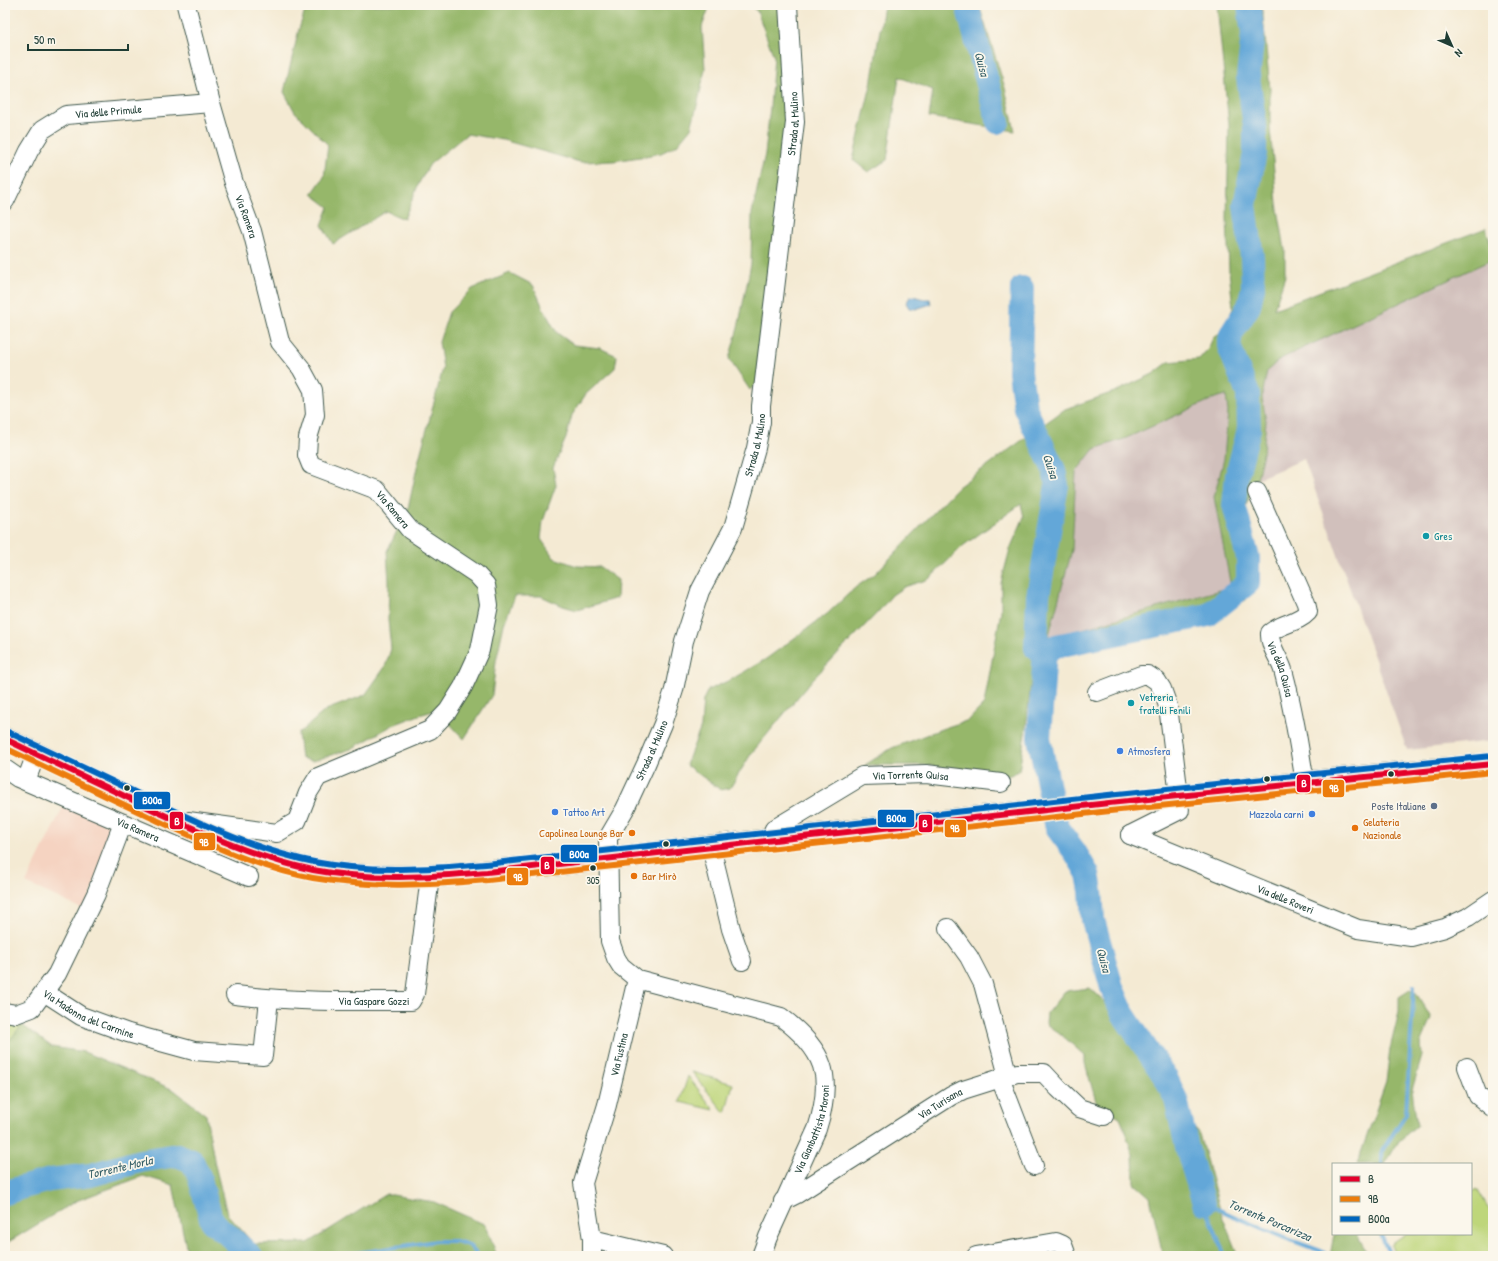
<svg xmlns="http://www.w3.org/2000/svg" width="1498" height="1261" font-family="'Patrick Hand',sans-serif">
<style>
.built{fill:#f5d3c1}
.industrial{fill:#d1c0bc}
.green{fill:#bed67a;stroke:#6e8a57}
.forest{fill:#96b76a;stroke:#5a7a4f;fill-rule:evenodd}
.water{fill:#63a7d8;stroke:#417286}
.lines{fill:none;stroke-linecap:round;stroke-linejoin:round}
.stream{stroke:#63a7d8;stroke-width:4}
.river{stroke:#63a7d8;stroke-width:24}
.minor-casing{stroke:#3f574c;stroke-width:20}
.major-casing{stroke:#3f574c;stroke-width:24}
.minor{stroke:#fff;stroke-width:18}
.major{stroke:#fff;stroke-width:22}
.bus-1-casing{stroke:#fbf7ec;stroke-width:9}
.bus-2-casing{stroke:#fbf7ec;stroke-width:9}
.bus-3-casing{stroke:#fbf7ec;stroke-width:9}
.bus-1{stroke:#e4002b;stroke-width:6}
.bus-2{stroke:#ec7c0c;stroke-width:6}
.bus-3{stroke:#0065bd;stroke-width:6}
.culture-dot{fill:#0f9aa8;stroke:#fbf7ec;stroke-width:1.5}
.shop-dot{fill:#3f7fe0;stroke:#fbf7ec;stroke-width:1.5}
.bus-dot{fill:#1f3d34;stroke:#fbf7ec;stroke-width:1.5}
.service-dot{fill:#5c6f8a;stroke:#fbf7ec;stroke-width:1.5}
.food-dot{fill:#e8710a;stroke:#fbf7ec;stroke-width:1.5}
.labels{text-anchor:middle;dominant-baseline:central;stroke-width:3.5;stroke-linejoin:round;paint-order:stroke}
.bus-label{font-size:10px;fill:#1f3d34;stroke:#fbf7ec}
.street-label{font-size:11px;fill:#1f3d34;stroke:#fbf7ec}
.culture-label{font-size:11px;fill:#0d838f;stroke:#fbf7ec;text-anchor:start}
.shop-label{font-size:11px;fill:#366cbe;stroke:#fbf7ec;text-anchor:start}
.service-label{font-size:11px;fill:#4e5e75;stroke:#fbf7ec;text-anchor:end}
.food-label{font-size:11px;fill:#c56008;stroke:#fbf7ec;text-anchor:start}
.water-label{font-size:12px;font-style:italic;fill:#335d65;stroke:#fbf7ec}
.line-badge{stroke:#fbf7ec;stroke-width:1.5}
.badge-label{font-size:11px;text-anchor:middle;font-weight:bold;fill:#fff}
</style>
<rect width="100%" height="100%" fill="#fbf7ec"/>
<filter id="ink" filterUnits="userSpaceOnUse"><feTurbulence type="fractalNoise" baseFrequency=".025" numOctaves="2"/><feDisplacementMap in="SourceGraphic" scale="8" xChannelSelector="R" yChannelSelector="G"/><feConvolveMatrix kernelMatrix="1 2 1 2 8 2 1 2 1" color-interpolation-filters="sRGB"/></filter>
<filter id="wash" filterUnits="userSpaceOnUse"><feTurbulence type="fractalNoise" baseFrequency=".012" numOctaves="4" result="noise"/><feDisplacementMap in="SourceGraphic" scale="16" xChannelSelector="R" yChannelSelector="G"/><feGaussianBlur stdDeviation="0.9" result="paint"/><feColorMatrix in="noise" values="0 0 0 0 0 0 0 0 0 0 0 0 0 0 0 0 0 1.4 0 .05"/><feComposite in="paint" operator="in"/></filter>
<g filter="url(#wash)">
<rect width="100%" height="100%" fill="#f4ead3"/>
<path class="built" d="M65,803L118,830L84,910L26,883Z"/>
<path class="industrial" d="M1493,259V741L1407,750L1304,459L1257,479L1266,421L1262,397L1267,371L1280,359Z
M1226,395L1228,412L1224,459L1214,497L1231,587L1075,631L1047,643L1072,550L1076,472L1094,449L1124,439L1215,398Z"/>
<path class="green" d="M5,1020L22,1025L5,1046Z
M692,1072L733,1084L725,1113Z
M688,1076L714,1110L680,1102Z
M1477,1189L1493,1217V1256H1395L1391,1245L1407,1234H1471V1193Z"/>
<path class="forest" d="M307,5H710L702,27L705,69L698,102L691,128L677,145L661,153L640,157L613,161L580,162L503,140L467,134L430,164L419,183L404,219L386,211L333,244L322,225L329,207L312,194L324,177L328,145L295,112L284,92L299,29Z
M749,5H794L796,31L765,375L750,390L729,359L738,328L751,264L752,213L765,154L770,107L774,57L757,11Z
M884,5H979L1005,88L1015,131L929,117L933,90L899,77L887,160L868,172L853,160L871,85Z
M1217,5H1262L1270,90V129L1277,203L1285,250V276L1274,309L1486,228L1493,251V259L1280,359L1267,371L1262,397L1266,421L1263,453L1257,479L1240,519L1252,576L1246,600L1196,621L1057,648L1050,654L1031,683L1026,727L1019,771L1008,776L988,777L928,765H865L892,748L944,728L969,720L984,704L1001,611V583L1010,549L1024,517L1021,504L964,545L929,579L904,587L892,595L878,612L812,680L751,754L730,788L721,790L686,765L701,727L703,700L708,690L732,679L766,659L827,614L856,587L875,574L958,487L1065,409L1117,391L1153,374L1169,362L1199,359L1208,349L1213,338L1226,328L1233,307L1229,271L1227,218L1229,125ZM1226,395L1228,412L1224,459L1214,497L1231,587L1075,631L1047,642L1072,550L1076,472L1094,449L1124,439L1215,398Z
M510,273L533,285L544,310L557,333L574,345L600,348L617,356L615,368L586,394L572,415L566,438L553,468L556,485L543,521L541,539L554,558L577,566L600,567L618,580L617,598L577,610L563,606L541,596H515L504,624L496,661L492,695L464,739L437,710L419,715L393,725L351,749L312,761L301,758L298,734L326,710L365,695L385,667L391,649L388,620L389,583L387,551L408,509L417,467L443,368L439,342L449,312L472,289Z
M1090,988L1126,1021L1147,1069L1199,1134L1221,1213L1238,1256H1163L1150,1197L1134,1183L1133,1155L1120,1117L1097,1105L1085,1063V1056L1065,1038L1046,1024L1047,1013L1065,991Z
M1410,990L1415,991L1431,1018L1421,1041L1422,1056L1412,1090L1417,1125L1399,1141L1385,1164H1357L1386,1082L1390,1049L1399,1012V997Z
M22,1025L52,1047L84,1052L174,1090L206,1115L215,1165L227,1214L254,1244L308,1243L386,1194L434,1202L486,1225L497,1256H188L173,1185L143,1176L76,1201L5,1244V1046Z
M1334,1234H1358L1360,1240L1369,1256H1330Z"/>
<path class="water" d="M913,296L924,299H930L931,304L916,309L909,308L906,303L910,297Z"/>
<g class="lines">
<path class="stream" d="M1382,1164V1151L1406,1114L1414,986
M1204,1203L1282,1237L1321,1251L1329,1256
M1204,1203L1225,1256
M1381,1234L1390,1256
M326,1256H338L436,1241H456L469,1245L478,1256"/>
<path class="river" d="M967,5L998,122
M1022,288L1020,372L1025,408L1054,470L1057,485L1038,596L1036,648
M1045,650L1039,738L1057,828L1075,852L1088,874L1091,891L1093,920L1112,988L1123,1014L1167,1080L1176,1100L1188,1151L1204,1203
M1046,651L1056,646L1208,615L1248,583V558L1234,505L1237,475L1249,429L1248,394L1229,346L1231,334L1249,306L1253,288L1252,257L1245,205L1255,153V126L1248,77L1253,34L1249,5
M5,1193L20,1188L50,1180L91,1175L140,1161L177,1155L192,1161L199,1176L212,1222L227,1234L251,1256"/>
</g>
</g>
<g filter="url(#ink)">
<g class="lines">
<defs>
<g id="minor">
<path id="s1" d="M186,5L211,103L234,183L252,231L280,342L301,368L313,390L315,415L308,438L307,455L311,465L377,490L410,530L476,574L486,585L489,605L480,650L463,687L448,711L430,730L318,777L308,793L297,821L277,833L188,821"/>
<path id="s2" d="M5,201L29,151L42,130L66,115L211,103"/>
<path id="s3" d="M1257,492L1306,603L1308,612C1298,623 1281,623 1270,633C1269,646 1279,657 1283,670C1293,707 1299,745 1305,783"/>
<path d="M1097,692L1141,675H1148L1157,681L1162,689L1168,706L1179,796"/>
<path id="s4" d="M5,769L18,778L249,877"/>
<path d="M26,781L36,754"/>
<path id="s5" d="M1130,835L1358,929L1411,937L1445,928L1468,917L1493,900"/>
<path d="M1130,835L1180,810"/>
<path id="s6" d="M769,840L774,829L862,776L926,774L1001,783"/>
<path d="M711,847L731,929L742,961"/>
<path d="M948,928L969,957L983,984L1008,1076"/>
<path id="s7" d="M44,992L81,1016L128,1033L194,1051L263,1056L269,999"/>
<path id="s8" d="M235,995C293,1002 352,1001 411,1001L415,994L430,877"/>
<path d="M5,1012L16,1014L32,1008L57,974L96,894L123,823"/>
<path d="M1467,1067L1478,1096L1493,1108"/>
<path d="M1000,1078L1034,1166"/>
<path id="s9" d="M783,1201L797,1194L951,1096L963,1090L1017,1073H1044L1058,1088L1079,1108L1104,1116"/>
<path d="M592,1239L663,1256"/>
<path id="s10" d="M592,1256V1239L583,1183L607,1105L637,979"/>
<path id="s11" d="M761,1256L768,1237L817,1129C834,1076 825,1050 781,1017L637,979L621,966L616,958L610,941L608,838L625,809L646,764L663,724L674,690L684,641L700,591L733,528L756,448L761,422V406L795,122L788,5"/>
<path d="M976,1256L1056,1242L1063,1245L1067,1256"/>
</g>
<path id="major" d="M5,739C53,762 102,785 150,808C203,833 257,859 314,870C380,882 446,876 512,869C583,862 654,853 725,845C981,817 1237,788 1493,764"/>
</defs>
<use href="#minor" class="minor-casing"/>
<use href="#major" class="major-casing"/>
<use href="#minor" class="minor"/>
<use href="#major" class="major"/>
<defs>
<path id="bus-1" d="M5,739C50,761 96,782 141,804C196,830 252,857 313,870C370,881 430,877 487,872L1109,803L1493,764"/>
<path id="bus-2" d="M5,748C54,771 103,795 152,818C204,842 257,868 313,878C371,888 430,885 488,880L1110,811L1493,772"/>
<path id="bus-3" d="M8,732C54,754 100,775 145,797C200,823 255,850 314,862C371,873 430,869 486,864L1108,795L1492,756"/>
</defs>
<use href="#bus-1" class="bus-1-casing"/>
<use href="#bus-2" class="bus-2-casing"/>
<use href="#bus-3" class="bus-3-casing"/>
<use href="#bus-1" class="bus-1"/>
<use href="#bus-2" class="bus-2"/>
<use href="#bus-3" class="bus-3"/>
</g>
</g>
<g class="culture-dot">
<circle cx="1426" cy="536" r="4"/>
<circle cx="1131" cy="703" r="4"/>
</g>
<g class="shop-dot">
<circle cx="1120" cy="751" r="4"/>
<circle cx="555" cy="812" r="4"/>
<circle cx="1312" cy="814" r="4"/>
</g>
<g class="bus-dot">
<circle cx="1391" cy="774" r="3.5"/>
<circle cx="1267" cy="779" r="3.5"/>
<circle cx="127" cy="788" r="3.5"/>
<circle cx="666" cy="844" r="3.5"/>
<circle cx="593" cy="868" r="3.5"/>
</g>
<circle class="service-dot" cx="1434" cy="806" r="4"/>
<g class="food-dot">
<circle cx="1355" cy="828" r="4"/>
<circle cx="632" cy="833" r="4"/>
<circle cx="634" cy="876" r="4"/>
</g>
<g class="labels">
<g class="bus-label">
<text x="593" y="880">305</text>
</g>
<g class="street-label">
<text stroke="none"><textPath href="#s2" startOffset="151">Via delle Primule</textPath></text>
<text stroke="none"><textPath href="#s11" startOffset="1314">Strada al Mulino</textPath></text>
<text stroke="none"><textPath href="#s1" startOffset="220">Via Ramera</textPath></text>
<text stroke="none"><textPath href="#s11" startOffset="990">Strada al Mulino</textPath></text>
<text stroke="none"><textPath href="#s1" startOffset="581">Via Ramera</textPath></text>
<text stroke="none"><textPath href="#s3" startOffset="212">Via della Quisa</textPath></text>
<text stroke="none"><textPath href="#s11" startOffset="666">Strada al Mulino</textPath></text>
<text stroke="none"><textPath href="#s6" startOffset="163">Via Torrente Quisa</textPath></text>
<text stroke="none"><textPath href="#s4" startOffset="146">Via Ramera</textPath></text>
<text stroke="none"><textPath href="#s5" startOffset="168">Via delle Roveri</textPath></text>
<text stroke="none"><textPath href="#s8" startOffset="139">Via Gaspare Gozzi</textPath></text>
<text stroke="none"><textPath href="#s7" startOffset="50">Via Madonna del Carmine</textPath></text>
<text stroke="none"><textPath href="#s10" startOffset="207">Via Fustina</textPath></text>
<text stroke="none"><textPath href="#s9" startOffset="185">Via Turisana</textPath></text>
<text stroke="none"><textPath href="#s11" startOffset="137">Via Gianbattista Moroni</textPath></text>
</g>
<g class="culture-label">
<text x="1434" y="536">Gres</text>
<text x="1139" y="697">Vetreria<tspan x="1139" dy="13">fratelli Fenili</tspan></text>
</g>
<g class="shop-label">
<text x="1128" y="751">Atmosfera</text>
<text x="563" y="812">Tattoo Art</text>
<text x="1304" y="814" text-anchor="end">Mazzola carni</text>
</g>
<g class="service-label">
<text x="1426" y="806">Poste Italiane</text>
</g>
<g class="food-label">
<text x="1363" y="822">Gelateria<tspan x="1363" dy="13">Nazionale</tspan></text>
<text x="624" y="833" text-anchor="end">Capolinea Lounge Bar</text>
<text x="642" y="876">Bar Mirò</text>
</g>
<g class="water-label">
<text transform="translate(982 64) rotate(75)">Quisa</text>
<text transform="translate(1051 466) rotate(71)">Quisa</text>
<text transform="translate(1104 960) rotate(75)">Quisa</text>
<text transform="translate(120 1167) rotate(-13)">Torrente Morla</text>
<text transform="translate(1270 1220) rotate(23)">Torrente Porcarizza</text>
</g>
</g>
<g class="line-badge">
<rect x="1296" y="774" width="15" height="19" rx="4" fill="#e4002b"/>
<rect x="1322" y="779" width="23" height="19" rx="4" fill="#ec7c0c"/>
<rect x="133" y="791" width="38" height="19" rx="4" fill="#0065bd"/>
<rect x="877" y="809" width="38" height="19" rx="4" fill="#0065bd"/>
<rect x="169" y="811" width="15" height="19" rx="4" fill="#e4002b"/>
<rect x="918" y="814" width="15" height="19" rx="4" fill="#e4002b"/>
<rect x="944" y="819" width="23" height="19" rx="4" fill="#ec7c0c"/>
<rect x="193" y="832" width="23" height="19" rx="4" fill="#ec7c0c"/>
<rect x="560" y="844" width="38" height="19" rx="4" fill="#0065bd"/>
<rect x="540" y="856" width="15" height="19" rx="4" fill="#e4002b"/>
<rect x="506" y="867" width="23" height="19" rx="4" fill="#ec7c0c"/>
</g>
<g class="badge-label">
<text x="1304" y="787">B</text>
<text x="1334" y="792">9B</text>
<text x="152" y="804">B00a</text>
<text x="896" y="822">B00a</text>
<text x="177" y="825">B</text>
<text x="925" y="827">B</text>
<text x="955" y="832">9B</text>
<text x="204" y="846">9B</text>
<text x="579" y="858">B00a</text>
<text x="547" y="869">B</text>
<text x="518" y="881">9B</text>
</g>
<rect width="1498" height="1261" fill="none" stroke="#fbf7ec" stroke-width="20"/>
<rect x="1332" y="1163" width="140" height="72" fill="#fbf7ec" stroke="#a3ada2"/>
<rect x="1340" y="1176" width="20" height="6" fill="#e4002b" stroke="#a3ada2"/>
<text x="1368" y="1183" font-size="12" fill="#1f3d34">B</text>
<rect x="1340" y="1196" width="20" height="6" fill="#ec7c0c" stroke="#a3ada2"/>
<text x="1368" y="1203" font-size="12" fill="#1f3d34">9B</text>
<rect x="1340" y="1216" width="20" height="6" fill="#0065bd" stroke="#a3ada2"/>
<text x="1368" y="1223" font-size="12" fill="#1f3d34">B00a</text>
<g transform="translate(1452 46) rotate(135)" stroke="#fbf7ec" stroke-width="3" paint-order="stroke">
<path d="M0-3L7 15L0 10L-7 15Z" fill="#1f3d34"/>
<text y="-6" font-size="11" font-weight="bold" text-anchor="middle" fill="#1f3d34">N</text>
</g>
<path d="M28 44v6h100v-6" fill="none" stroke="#1f3d34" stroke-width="2"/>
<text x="34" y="44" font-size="12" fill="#1f3d34" stroke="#fbf7ec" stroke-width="3" paint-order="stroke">50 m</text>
</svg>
